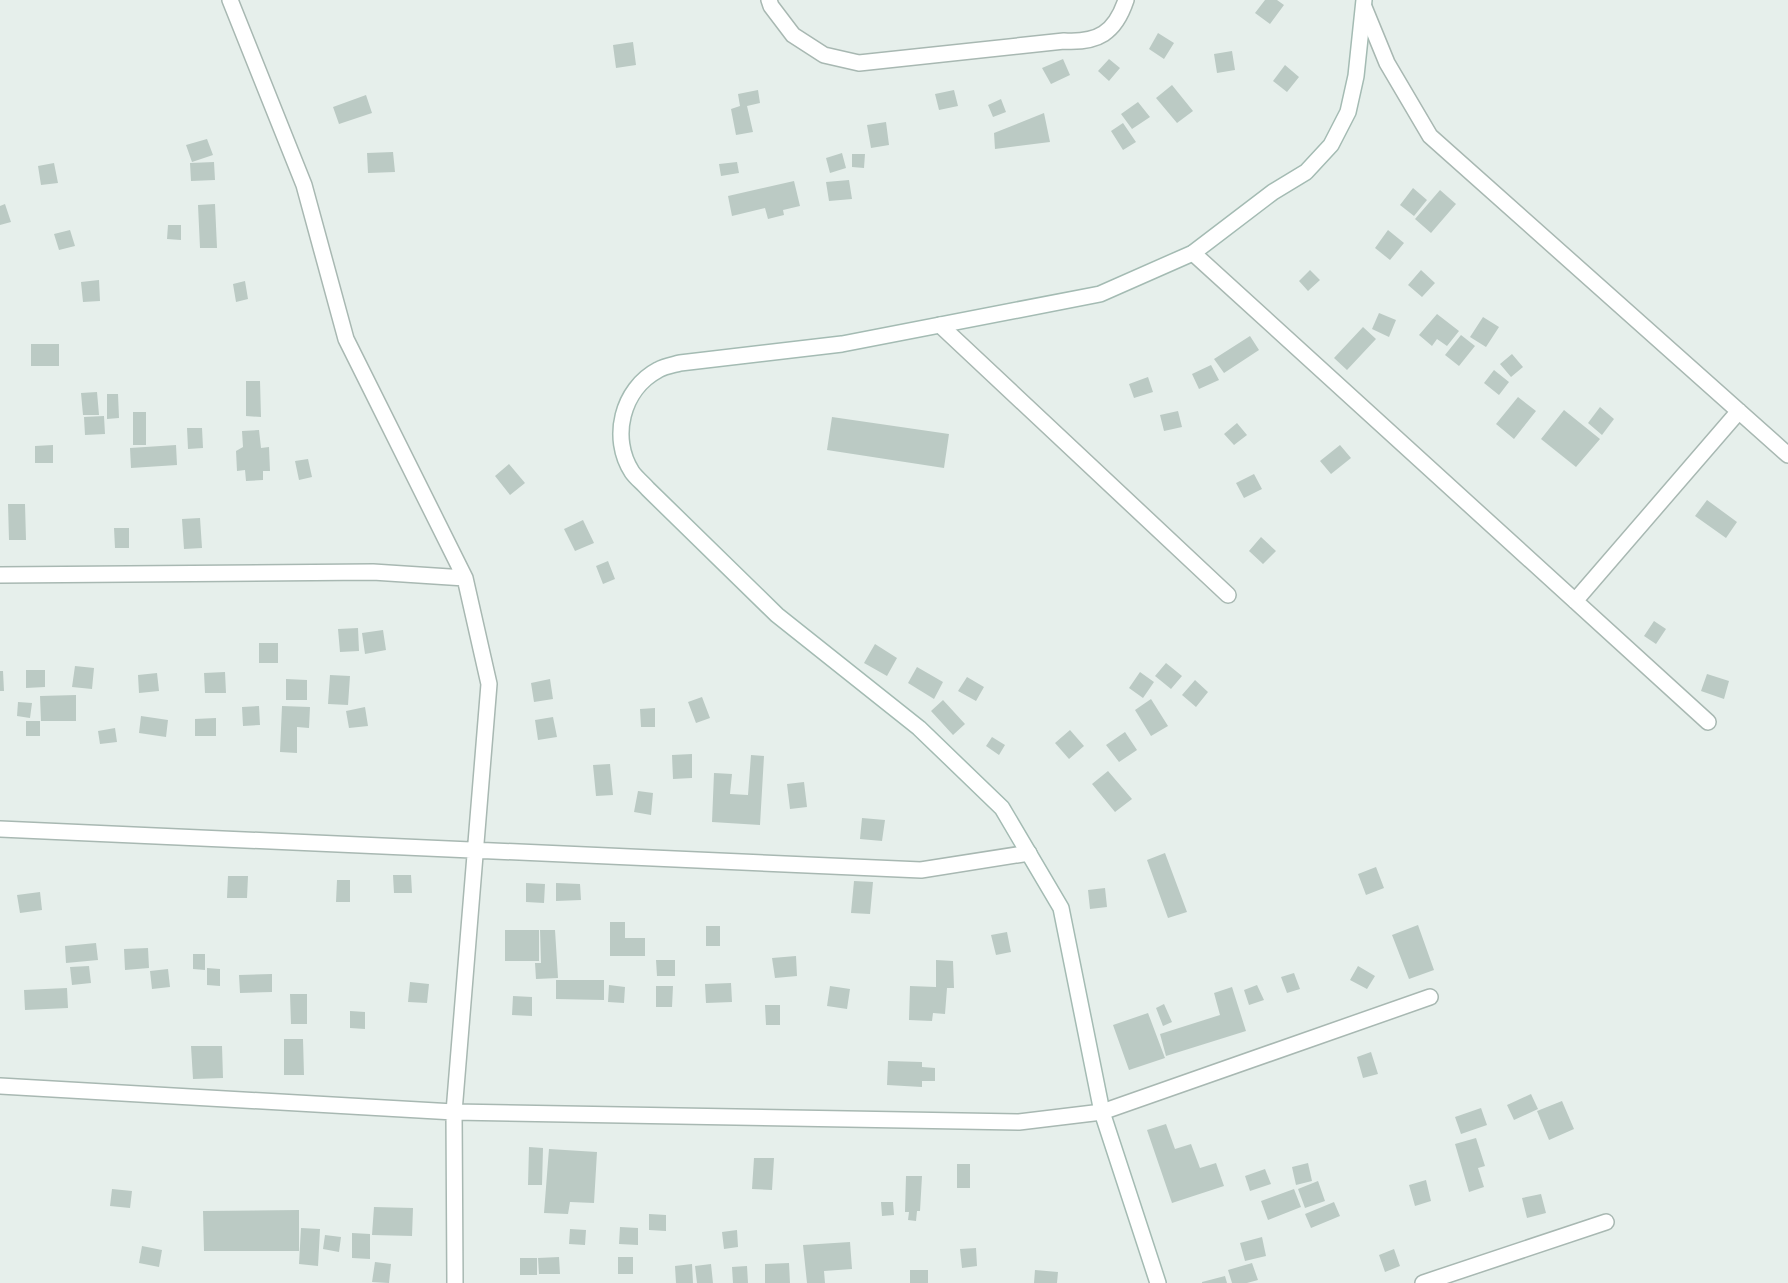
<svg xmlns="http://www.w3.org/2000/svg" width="1788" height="1283" font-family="'Roboto Condensed',sans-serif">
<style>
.building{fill:#bbcac4}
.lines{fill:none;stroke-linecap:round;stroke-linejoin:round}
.street-casing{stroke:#a8b8b2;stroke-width:18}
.secondary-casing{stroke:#a4bbb3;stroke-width:18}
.street{stroke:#fff;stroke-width:15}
.secondary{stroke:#fff;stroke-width:15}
</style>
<rect width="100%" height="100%" fill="#e6efeb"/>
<path class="building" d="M1265,0H1277L1284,5L1270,24L1255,13Z
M1158,33L1174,43L1164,59L1149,49Z
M633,42L636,65L616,68L613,45Z
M1232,51L1235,70L1217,73L1214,54Z
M1063,59L1070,75L1051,84L1042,68Z
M1109,59L1120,68L1109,81L1098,71Z
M1285,65L1299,77L1287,92L1273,81Z
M1172,85L1193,111L1177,123L1156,98Z
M758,90L760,103L747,106L753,132L736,135L731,109L740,106L738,94Z
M954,90L958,106L939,110L935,94Z
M366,95L372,113L339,124L333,107Z
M1001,99L1006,112L993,117L988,105Z
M1138,102L1150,117L1132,129L1121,114Z
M1044,113L1050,142L995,149L994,133Z
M886,122L889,145L871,148L867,125Z
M1123,123L1136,142L1123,150L1111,131Z
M207,139L213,155L192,162L186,145Z
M393,152L395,172L368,173L367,153Z
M842,153L846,168L830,173L826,158Z
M852,154H865L864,168L852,167Z
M214,162L215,180L191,181L190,163Z
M737,162L739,173L721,176L719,164Z
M54,163L58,183L41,185L38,166Z
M849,180L852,199L829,201L826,182Z
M794,181L800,206L783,210L784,215L768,219L765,208L732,216L728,196Z
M1413,188L1427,200L1414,216L1400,205Z
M1440,190L1456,204L1431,233L1415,219Z
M5,204L11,222L0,225V206Z
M215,204L217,248H200L198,205Z
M168,225H181V240L167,239Z
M70,230L75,246L59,250L54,234Z
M1388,230L1404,243L1390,260L1375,248Z
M1310,270L1320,280L1308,291L1299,281Z
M1421,270L1435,283L1422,297L1408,285Z
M99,280L100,301L83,302L81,282Z
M245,281L248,299L236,302L233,284Z
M1379,313L1396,320L1389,337L1372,329Z
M1437,314L1459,331L1447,346L1437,339L1432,346L1419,335Z
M1483,317L1499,327L1486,347L1470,337Z
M1363,327L1376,339L1347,370L1334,358Z
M1461,335L1475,346L1459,366L1445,355Z
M1250,336L1259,350L1224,373L1214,359Z
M31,344H59V366H31Z
M1512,354L1523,367L1511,377L1500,364Z
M1211,365L1219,380L1199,389L1192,374Z
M1494,370L1509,382L1499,395L1484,383Z
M1148,377L1153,392L1134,398L1129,384Z
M246,381H260L261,417L246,416Z
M97,392L99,415H83L81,393Z
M107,394H118L119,418L107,419Z
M1518,397L1536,411L1514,439L1496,424Z
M1600,407L1614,419L1602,435L1588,423Z
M1564,410L1600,439L1576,467L1541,439Z
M1178,411L1182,427L1164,431L1160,415Z
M133,412H146V445H133Z
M104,416L105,434L85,435L84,417Z
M832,417L949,434L944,468L827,450Z
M1237,423L1247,435L1234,445L1224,434Z
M187,428H202L203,448L188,449Z
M259,430L261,448L269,447L270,471H263V480L246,481L245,470L237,471L236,451L243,447L242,431Z
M53,445V463H35V446Z
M176,445L177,465L131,468L130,448Z
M1340,445L1351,458L1331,474L1320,461Z
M308,459L312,477L299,480L295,461Z
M509,464L525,483L510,495L495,476Z
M1254,474L1262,489L1244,498L1236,483Z
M1707,500L1737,522L1726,538L1695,516Z
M8,504H25L26,540H9Z
M200,518L202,548L184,549L182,519Z
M583,520L594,543L575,551L564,529Z
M114,528H129V548H115Z
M1261,537L1276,551L1263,564L1249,551Z
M608,561L615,579L603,584L596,566Z
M1654,621L1666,629L1656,644L1644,636Z
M358,628L359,651L340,652L338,629Z
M383,630L386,650L365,654L362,633Z
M259,643H278V663H259Z
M875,644L897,658L887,676L864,663Z
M1166,663L1182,676L1171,689L1155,676Z
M75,666L94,668L92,689L72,687Z
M917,667L943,682L934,699L908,683Z
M26,670H45V687L26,688Z
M0,671H3L4,691H0Z
M225,672L226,693H205L204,673Z
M1140,672L1154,682L1143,698L1129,688Z
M157,673L159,691L139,693L138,675Z
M1707,674L1729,681L1724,699L1701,691Z
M330,675L350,676L348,705L328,704Z
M967,677L984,687L976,701L958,691Z
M286,679L307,680V700H286Z
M550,679L553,699L534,702L531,683Z
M1195,680L1208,692L1196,707L1182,695Z
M76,695V721H41L40,696Z
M702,697L710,718L696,723L688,702Z
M1151,699L1168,726L1151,736L1135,710Z
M943,700L965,724L953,735L931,711Z
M18,702L32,703L30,718L17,716Z
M259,706L260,725L243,726L242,707Z
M282,706L310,707L309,728L297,727V753L280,752Z
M365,707L368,726L349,728L346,711Z
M655,708V727H641L640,709Z
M141,716L168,720L166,737L139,733Z
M553,717L557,737L538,740L535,720Z
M216,718V736H195V719Z
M26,721H40V736H26Z
M115,728L117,742L100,744L98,731Z
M1070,730L1084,746L1069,759L1055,743Z
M1125,732L1137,750L1119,762L1106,745Z
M992,737L1005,745L999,755L986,746Z
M692,754V778L673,779L672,755Z
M751,755L764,756L760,825L712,822L714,773L732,774L730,794L748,795Z
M610,764L613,795L596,796L593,765Z
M1108,771L1132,799L1115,812L1092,784Z
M804,782L807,807L790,809L787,784Z
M638,791L653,793L651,815L634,812Z
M862,818L885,820L882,841L860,839Z
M1165,853L1187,912L1168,918L1147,860Z
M1376,867L1384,888L1366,895L1358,874Z
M393,875H411L412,893H394Z
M228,876H248L247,898H227Z
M337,880H350V902H336Z
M854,881L873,882L870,914L851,913Z
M526,883L545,884L544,903L526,902Z
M556,883L580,884L581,900L556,901Z
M1105,888L1107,907L1090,909L1088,890Z
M40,892L42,910L20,913L17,895Z
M610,922H625V938H645V956H610Z
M1418,925L1434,970L1409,979L1392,935Z
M706,926H720V946H706Z
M505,930H539V961H505Z
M540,930H555L558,978L536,979L535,963H541Z
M1007,932L1011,952L996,955L991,935Z
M96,943L98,960L66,963L65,946Z
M148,948L149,968L125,970L124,949Z
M193,954H205V970L193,969Z
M796,956L797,976L775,978L772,958Z
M656,960H675V976H657Z
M936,960L953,961L954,988H947L945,1014L933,1013L932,1021L909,1020L910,986L936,987Z
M89,966L91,983L72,985L70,967Z
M1358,966L1375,976L1367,989L1350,980Z
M207,968L220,969V986L207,985Z
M168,969L170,987L152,989L150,971Z
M1294,973L1300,989L1287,993L1281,977Z
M272,974V992L240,993L239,975Z
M556,980H604V1000L556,999Z
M410,982L429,984L427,1003L408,1002Z
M731,983L732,1002L706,1003L705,984Z
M609,985L625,987L624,1003L608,1002Z
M1257,985L1264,1000L1249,1005L1244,990Z
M656,986H673L672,1007H656Z
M830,986L850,989L847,1009L827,1006Z
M1232,987L1246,1031L1166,1056L1160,1034L1220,1015L1214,993Z
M67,988L68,1008L25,1010L24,990Z
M290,994H307V1024H291Z
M513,996L532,997V1016L512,1015Z
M1164,1004L1172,1022L1163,1026L1156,1008Z
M765,1005H780V1025H766Z
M350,1011L365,1012V1029L350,1028Z
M1148,1013L1165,1058L1129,1070L1113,1025Z
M284,1039H303L304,1075H284Z
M191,1046H222L223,1078L193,1079Z
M1371,1052L1378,1074L1363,1078L1357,1057Z
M888,1061L922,1062V1067L935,1068V1081H922V1087L887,1085Z
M1531,1094L1538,1109L1514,1120L1507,1105Z
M1562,1101L1574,1129L1549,1140L1537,1111Z
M1481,1108L1487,1125L1461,1134L1455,1117Z
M1166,1124L1175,1149L1191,1144L1200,1168L1216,1163L1224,1186L1172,1203L1147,1130Z
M1476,1138L1485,1166L1478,1168L1484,1187L1469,1192L1455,1144Z
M529,1147L543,1148L542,1185H528Z
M549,1149L597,1152L594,1203L570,1202L568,1214L544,1213Z
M754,1158H774L772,1190L752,1189Z
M1308,1163L1312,1181L1296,1185L1292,1167Z
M957,1164H970V1188H957Z
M1265,1169L1271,1184L1250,1191L1245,1176Z
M906,1176H922L920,1211H917L916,1221L908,1220L909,1212H905Z
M1426,1180L1431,1201L1415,1206L1409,1185Z
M1318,1181L1325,1201L1305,1208L1298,1189Z
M112,1189L132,1191L130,1208L110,1206Z
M1294,1189L1301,1207L1268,1220L1261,1201Z
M1541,1194L1546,1213L1527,1218L1522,1198Z
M881,1202H893L894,1215L882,1216Z
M1334,1202L1340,1216L1311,1228L1305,1214Z
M374,1207L413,1208L412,1236L372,1235Z
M299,1210V1251H204L203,1211Z
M649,1214L666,1215V1231L649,1230Z
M620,1227L638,1228V1245L619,1244Z
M301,1228L320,1229L318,1266L299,1264Z
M570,1229L586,1230L585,1245L569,1244Z
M737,1230L738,1247L724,1249L722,1232Z
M352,1233L370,1234V1259L352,1258Z
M325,1235L341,1237L339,1252L323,1249Z
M1262,1237L1266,1256L1245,1261L1240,1243Z
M850,1242L852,1269L824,1271L825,1283H807L803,1245Z
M142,1246L162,1250L159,1267L139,1263Z
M976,1248L977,1266L962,1268L960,1249Z
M1394,1249L1400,1266L1385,1272L1379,1255Z
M559,1257L560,1274H539L538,1258Z
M618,1257H633V1274H618Z
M520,1258H537V1275H520Z
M375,1262L391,1264L389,1283L372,1282Z
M789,1263L790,1283H765V1264Z
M1252,1263L1258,1280L1247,1283H1232L1228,1270Z
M692,1264L693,1283H676L675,1266Z
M711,1264L713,1283H697L695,1266Z
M747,1266L748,1283H733L732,1267Z
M910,1270H928V1283H910Z
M1035,1270L1058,1272L1057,1283H1034Z
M1225,1276L1227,1283H1202V1282Z"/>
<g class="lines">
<defs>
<path id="street" d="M230,0L304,185L346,339L465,578L489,684L454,1112L455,1283
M769,0L771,6L793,35L824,55L859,63L1064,41C1098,43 1115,33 1126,0
M1364,7L1387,63L1430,136L1788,455
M1193,253L1708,722
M940,325L1228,595
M0,575L373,572L465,578
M1575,601L1739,411
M0,829L921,870L1029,853
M0,1086L454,1112L1019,1122L1102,1112L1430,997
M1423,1283L1606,1222"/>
<path id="secondary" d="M1158,1283L1102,1112L1061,908L1002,808L919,728L777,615L648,489C643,483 636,478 632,472C610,438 622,389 658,370C665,366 673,365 680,363L842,344L1100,294L1193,253L1273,192L1306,172L1331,145L1348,112L1356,76L1364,0"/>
</defs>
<use href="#street" class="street-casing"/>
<use href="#secondary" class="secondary-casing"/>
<use href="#street" class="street"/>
<use href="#secondary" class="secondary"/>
</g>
</svg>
